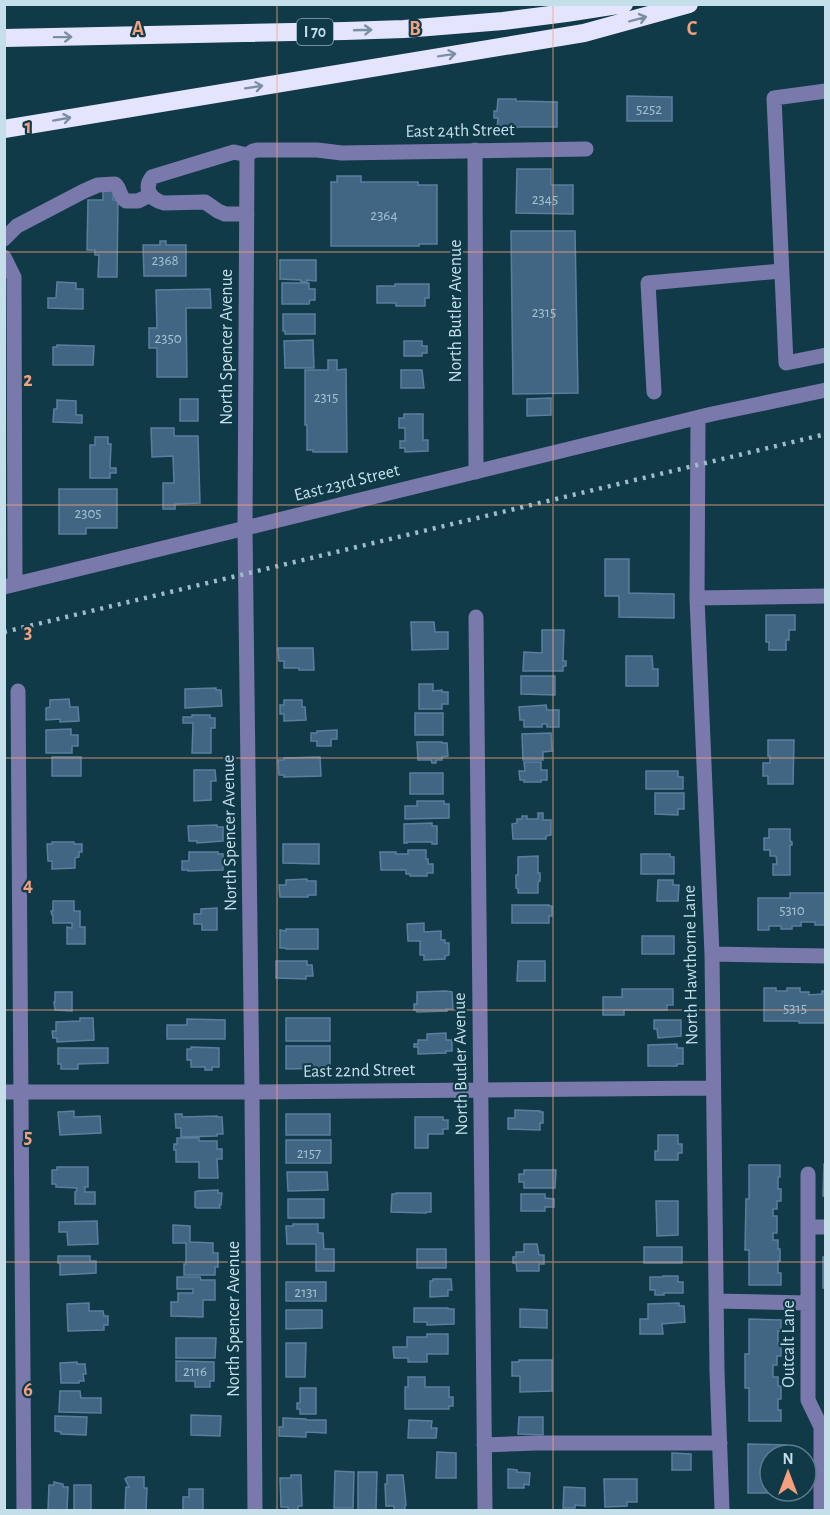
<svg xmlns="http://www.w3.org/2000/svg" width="830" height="1515" font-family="'Alegreya Sans',sans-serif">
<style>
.building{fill:#416683;stroke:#5a7f9e;stroke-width:1.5}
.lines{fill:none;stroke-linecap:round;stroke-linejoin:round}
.minor{stroke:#797aab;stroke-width:15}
.highway{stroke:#e4e5fd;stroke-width:18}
.rail{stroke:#9fbdc8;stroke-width:4.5;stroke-dasharray:3 6;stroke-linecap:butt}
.oneway{stroke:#7a90a2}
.grid{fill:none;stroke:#f2a07e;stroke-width:1.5;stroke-opacity:0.55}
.labels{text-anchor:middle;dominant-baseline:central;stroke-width:4.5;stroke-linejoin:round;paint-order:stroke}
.number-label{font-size:15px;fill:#a3c1d0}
.shield{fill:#113a48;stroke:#8eaeb9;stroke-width:1.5}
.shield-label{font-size:16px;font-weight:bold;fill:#c4dfe9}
.street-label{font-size:18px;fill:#c4dfe9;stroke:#113a48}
.grid-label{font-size:20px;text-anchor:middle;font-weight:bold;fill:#f2a07e;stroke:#113a48;stroke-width:4.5;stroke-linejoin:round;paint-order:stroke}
</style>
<rect width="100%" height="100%" fill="#113a48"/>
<path class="building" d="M627,96L672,97V121H627Z
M498,99H516V101L557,102V127H516V128H497L498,118H494V111H497Z
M517,169H551V185H573V214L516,213Z
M337,176H361V182H418V185H437V244H419V246H331V182H337Z
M103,188H114L113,200H118L117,277H98L99,255H95V250H87L88,200H103Z
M511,231H575L578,393L513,394Z
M160,241H166V245H186V276H144L143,245H160Z
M280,260H316V281L307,280V282H301V280L280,279Z
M57,282L76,283V289H83V309L48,308V298H56Z
M282,283H309V289H315V300H310L309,304H282Z
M395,284H429V298H425V306H396V303H377V286H395Z
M210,289L211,308H186L187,377H157V348H149V328H157L156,290Z
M283,314H315V334H285V331H283Z
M313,340L314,368H285L284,341Z
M404,341H422V346H427V353H422V356H404Z
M57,345L94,346L93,365H53V347H57Z
M328,360H337V370L346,369L347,452H313V450H307V425H305V370H328Z
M401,370H422L424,388H401Z
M551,398V415L527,416V399Z
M180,399H198V421H180Z
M57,400L76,401V415H82V423L53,422L54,409H57Z
M404,414H423V440H428V451L405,452V448H400V441H405V428H399V418H404Z
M151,428H174V436H198L200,503L175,504V509H163V483H174L173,456L152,457Z
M95,437H108V444H111L110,468H116V473H110V478H90V445H95Z
M59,489H117V528H86V534H59Z
M605,559H629V593L674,594V618L619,617V596H605Z
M766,615H795V630H789V640H786V650H769V642H766Z
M411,622H434L435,632H448V649L412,650Z
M542,630H564L563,661H566V666H563V671H523L524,652L542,653Z
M278,648H313L314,670H299V668H284V661H279Z
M626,656H652L653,669H658V686H626Z
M521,676H555V695L521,694Z
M419,684H433V691L442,690V692H448V704H442V709H419Z
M216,688V690H221L222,706L185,708V689Z
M69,699L70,707H78L79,721L60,722V719L46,720V708L50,707V700Z
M284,700H302V707H305L306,720L284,721V714H280V705H284Z
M546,705L547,710H559V727H547V724H542V727H524V720H520L519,707Z
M415,713H443V735H415Z
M192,715H210V718H215V728H211V753H192L193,723H183V717H192Z
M71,729V735H78V746H72V753H46V730Z
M337,730V739H331V746H317V741H311V733H317V731Z
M551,733L552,751L543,752V760H523L522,734Z
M768,740H794L793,784H768V776H763V763H770V756H768Z
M417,742H442V743H447L448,756L442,757V760H436V763H432L431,760H418Z
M52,757H81V776H52Z
M320,757L321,776L284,777V775H279L278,760H284V758Z
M524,762H541V770H547V780H541V782H524V780H520L519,771H525Z
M194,770H215L216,781H211V800L194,801Z
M646,771H678V777H683V789H646Z
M410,773H443V794H410Z
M655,793H684V809H678V815L655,814Z
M417,801H444V804H449V818L405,819V806H417Z
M538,813H543V820H551V835L546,836V839H513L512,824L517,823V819H522V816H527V819H538Z
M432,823V826H437V844H432V842H407V843H404V824Z
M217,825V827H223V841L197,843V841H189L188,826Z
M769,829H790V841L792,842V845H790V875H773V864H777L776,856H770V850H764V838H769Z
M52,842H74V844H82V852H79V857L75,858V868L52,869V861H48L47,844H52Z
M283,844H319V864L283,863Z
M408,850H426V859H428V864H433V873H427V876H410V874H406V870H381L380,852H396V854H408Z
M189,852H218V854H223V870L188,871V870H182V861H189Z
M641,854H670V857H674V874H641Z
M538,856V873H540V881L538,882V893H518V889L516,888V875H518V857Z
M307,879V881H316V895H308V897H280L279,885H286V880Z
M658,880H673V885H679L678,901H657Z
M790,893H826V929L825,925H815V922H801V926H792V929H781V926H769V930H758V898H790Z
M53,901H74V911H80V927H85V944H67V927L72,928V923H53V915H52L51,911H53Z
M512,905H549V906H552V916H549V923H512Z
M217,908V930H202V924H194V914H201V909Z
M424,923V932L441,931V940H445V943H449V955L445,956V959L424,960V955H420V941H408L407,924Z
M286,929H318V949H286V948H280V930L286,931Z
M642,936H674V954H642Z
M276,961H307V965H312L313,976H306V979L276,978Z
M518,961H545V981H517Z
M764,988H776V991H787V988H800V992H809V995L822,994V991H826V1023H799V1021H764Z
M622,989H673V1005H667V1010H624V1015H603V997H622Z
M446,991L452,992L453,1009H446L447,1011L417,1012L416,1010H414V1004H417V992Z
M55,992H72V1011L55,1010L54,1002H55Z
M80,1018H93L94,1040L57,1042V1038H53L52,1031H56V1022L80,1021Z
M286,1018H330V1041H286Z
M187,1019L225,1020V1039H167V1025H187Z
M654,1020H681V1036L658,1038L657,1029H654Z
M446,1033V1040H452V1051H446V1053L418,1054V1047H414V1044H418V1040H427V1034Z
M677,1044V1048H683V1064H677V1066H648V1045Z
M286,1046H330V1068L286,1069Z
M191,1047L219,1048V1067H212V1070H205V1067H191V1060H187V1049H191Z
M58,1048H108V1063L78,1064V1069H61V1064H58Z
M515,1110L540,1111V1112H543V1123H540V1130L508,1129V1118H515Z
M74,1111V1117L100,1116L101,1133L60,1135L58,1112Z
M175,1114H182V1117L217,1116V1117H222L223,1134H217V1136L181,1137V1128H176Z
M286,1114H330V1135H286Z
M415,1117H443V1120H448V1129H443V1134H428V1148H415Z
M658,1135H678V1144H682V1153H678V1160H655V1151H658Z
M177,1138H199V1141H217V1149H222V1159H217L218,1178H199V1162H176V1150H174V1144H177Z
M286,1140H331V1163H286Z
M824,1164H826V1196H823Z
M749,1165H780V1177H778V1189H781V1201H777V1209H773V1216H777V1233H773V1240H778V1249H780V1261H778V1273H781V1285H749V1250H745L746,1199H749Z
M57,1167H88V1187H85V1192H95V1204H75V1192H76L77,1188L56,1187V1184H52V1170H57Z
M524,1170H556L555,1188H524V1182H519V1174H524Z
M287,1172H327L328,1190L288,1191Z
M218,1190V1193H222L221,1205H219L220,1208H197L195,1207V1192L197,1191Z
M396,1193H431V1212H426V1213L391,1212L392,1194H396Z
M521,1194H545V1198L554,1199V1207H545V1211H521Z
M288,1199H324V1218H288Z
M656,1201H678V1235L657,1236Z
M97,1221L98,1244L68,1245L67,1232H59V1222Z
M293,1224H318V1233H323L324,1249H334V1271H316V1244H287L286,1226H293Z
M173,1225L190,1226V1242L213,1243V1253H218V1267H215V1275H184V1264H186V1243H173Z
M524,1244H537L539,1255H544V1264H539V1271H517L516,1263H513V1257H516V1252H524Z
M644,1247H682V1263H644Z
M417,1249H446V1268H417Z
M58,1256H90V1261H96V1273L60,1275V1263H58Z
M823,1257H826V1288H823Z
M663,1276H678V1282H683V1293H664V1295H655V1290H650V1277H663Z
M177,1277H200L201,1280H215V1300H203V1317L171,1316V1302H178V1293H193V1289H177Z
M433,1279H451L452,1290H448V1296L430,1297V1281H433Z
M286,1282H326V1301H286Z
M89,1303V1311H103L104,1316H108V1325H104V1330L68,1331L67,1304Z
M679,1303V1306H684L685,1322L662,1324L663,1334H640V1319H648V1304Z
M414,1308H448V1309H454V1324L427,1325V1322H414Z
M520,1309L547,1310V1328L520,1327Z
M286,1310H322V1328L286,1329Z
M749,1319L781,1320V1331H778V1344H781V1356H777V1365H773V1377H778V1386H781V1399H778V1410H781V1421H749V1388H745V1354H749Z
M427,1334H448V1354H427V1362H408V1358H394L393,1347H407V1337H427Z
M176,1338H216L215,1358H176Z
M286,1343H306L305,1377H286Z
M519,1360H552V1391L520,1392V1376H512V1362H519Z
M176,1361L214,1362V1381H210V1387H195V1381H176Z
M77,1362V1364H85L86,1374H83L84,1381H79V1383H61L60,1363Z
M408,1377H425V1387H449V1397H453V1406H449V1409H405V1387H408Z
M300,1388H316V1414H300V1409H297V1403H300Z
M60,1391H80L81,1398H101V1413L59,1412Z
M191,1415L221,1416L220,1436L191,1435Z
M55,1416L87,1417L86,1435L61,1434V1432L55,1431Z
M519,1417H543V1435L518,1434Z
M283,1418L306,1419V1420H326V1433L306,1432V1437L279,1436V1427H283Z
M409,1420L432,1421L431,1428H437L436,1438H408Z
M748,1444L786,1445V1455H770V1491H776V1493H748Z
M437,1452L456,1453V1478H436Z
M672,1453L691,1454V1470H672Z
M508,1469L517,1470V1472L530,1473L529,1485L524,1484V1488H508Z
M335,1471L354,1472L353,1508H334Z
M358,1472H377L376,1510H358Z
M291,1475H301L302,1506H298V1510H288V1507H281L280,1478H291Z
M387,1475H403L406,1505H405V1510H394V1506H386L385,1484H387Z
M128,1477H144V1488H147L146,1510H125L126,1487H129L125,1479Z
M604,1479H637V1502H627V1506L605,1507Z
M54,1482L63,1484V1487H68L67,1510H48L49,1485H54Z
M74,1485H91V1510H74Z
M564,1487L585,1488V1506L575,1505V1508H563Z
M189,1489H203V1510H183V1497H189Z"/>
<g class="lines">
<path class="minor" d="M826,91L774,98L786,363L826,355
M475,150L476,472
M247,155L245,528L252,1092L255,1510
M247,214H225L218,211L205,202L164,203C151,200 143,189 152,177L234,152L247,155L253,151L257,150H317L342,153L586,149
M4,239L17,226L84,191L98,185L115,184C121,189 119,197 126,201H138L150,195
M4,257L14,277L15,584
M654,392L648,283L781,271
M698,419L697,598L712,954L717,1371L722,1510
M4,587L712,414L826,390
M697,598L826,596
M476,617L485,1510
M18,691L24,1510
M712,954L826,956
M4,1092H252L713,1088
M808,1174V1400L821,1427V1510
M808,1227H826
M716,1301L808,1303
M484,1445L537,1443H720"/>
<path class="highway" d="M4,38L345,31L404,29L503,21L566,13L624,4
M4,129L584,33L689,4"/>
<path class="rail" d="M4,632L826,434"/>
</g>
<defs><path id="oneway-shaft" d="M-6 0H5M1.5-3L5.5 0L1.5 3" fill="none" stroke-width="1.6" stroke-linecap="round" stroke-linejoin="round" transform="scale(1.5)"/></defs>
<g class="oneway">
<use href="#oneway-shaft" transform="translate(638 19) rotate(-15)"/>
<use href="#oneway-shaft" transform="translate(363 30) rotate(-2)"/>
<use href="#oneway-shaft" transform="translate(63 37) rotate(-1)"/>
<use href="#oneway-shaft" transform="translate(447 55) rotate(-9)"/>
<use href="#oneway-shaft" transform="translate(254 87) rotate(-9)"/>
<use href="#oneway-shaft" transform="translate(62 119) rotate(-10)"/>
</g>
<path class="grid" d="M277,4V1510M553,4V1510M4,252H826M4,505H826M4,758H826M4,1010H826M4,1262H826"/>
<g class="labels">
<g class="number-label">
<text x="649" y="109">5252</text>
<text x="545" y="199">2345</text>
<text x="384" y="215">2364</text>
<text x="165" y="260">2368</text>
<text x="544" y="312">2315</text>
<text x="168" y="338">2350</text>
<text x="326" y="397">2315</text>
<text x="88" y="513">2305</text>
<text x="792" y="910">5310</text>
<text x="795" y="1008">5315</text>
<text x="309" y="1153">2157</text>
<text x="306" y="1292">2131</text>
<text x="195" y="1371">2116</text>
</g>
<rect class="shield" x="297" y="19" width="36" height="26" rx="4.5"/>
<g class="shield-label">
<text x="315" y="32">I 70</text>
</g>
<g class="street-label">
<text transform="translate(460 131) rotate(-1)">East 24th Street</text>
<text transform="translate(456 311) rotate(-90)">North Butler Avenue</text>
<text transform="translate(227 347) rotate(-90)">North Spencer Avenue</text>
<text transform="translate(347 483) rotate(-14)">East 23rd Street</text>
<text transform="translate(230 833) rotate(-91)">North Spencer Avenue</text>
<text transform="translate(691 965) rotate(-91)">North Hawthorne Lane</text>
<text transform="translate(461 1064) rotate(-91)">North Butler Avenue</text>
<text transform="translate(359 1071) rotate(-1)">East 22nd Street</text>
<text transform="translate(234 1319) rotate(-90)">North Spencer Avenue</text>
<text transform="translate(789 1344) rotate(-90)">Outcalt Lane</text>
</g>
</g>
<g class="grid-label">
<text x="138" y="35">A</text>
<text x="415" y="35">B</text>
<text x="692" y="35">C</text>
<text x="28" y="133">1</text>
<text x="28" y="386">2</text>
<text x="28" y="638">3</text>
<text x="28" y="891">4</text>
<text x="28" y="1143">5</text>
<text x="28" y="1396">6</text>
</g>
<rect width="830" height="1515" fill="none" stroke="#c4dfe9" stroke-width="12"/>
<g transform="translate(788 1473)"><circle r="28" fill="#113a48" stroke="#597c88" stroke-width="1.5"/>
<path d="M0-4.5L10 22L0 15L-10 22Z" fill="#f2a07e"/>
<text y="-9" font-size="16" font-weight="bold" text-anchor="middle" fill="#c4dfe9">N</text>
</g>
</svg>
